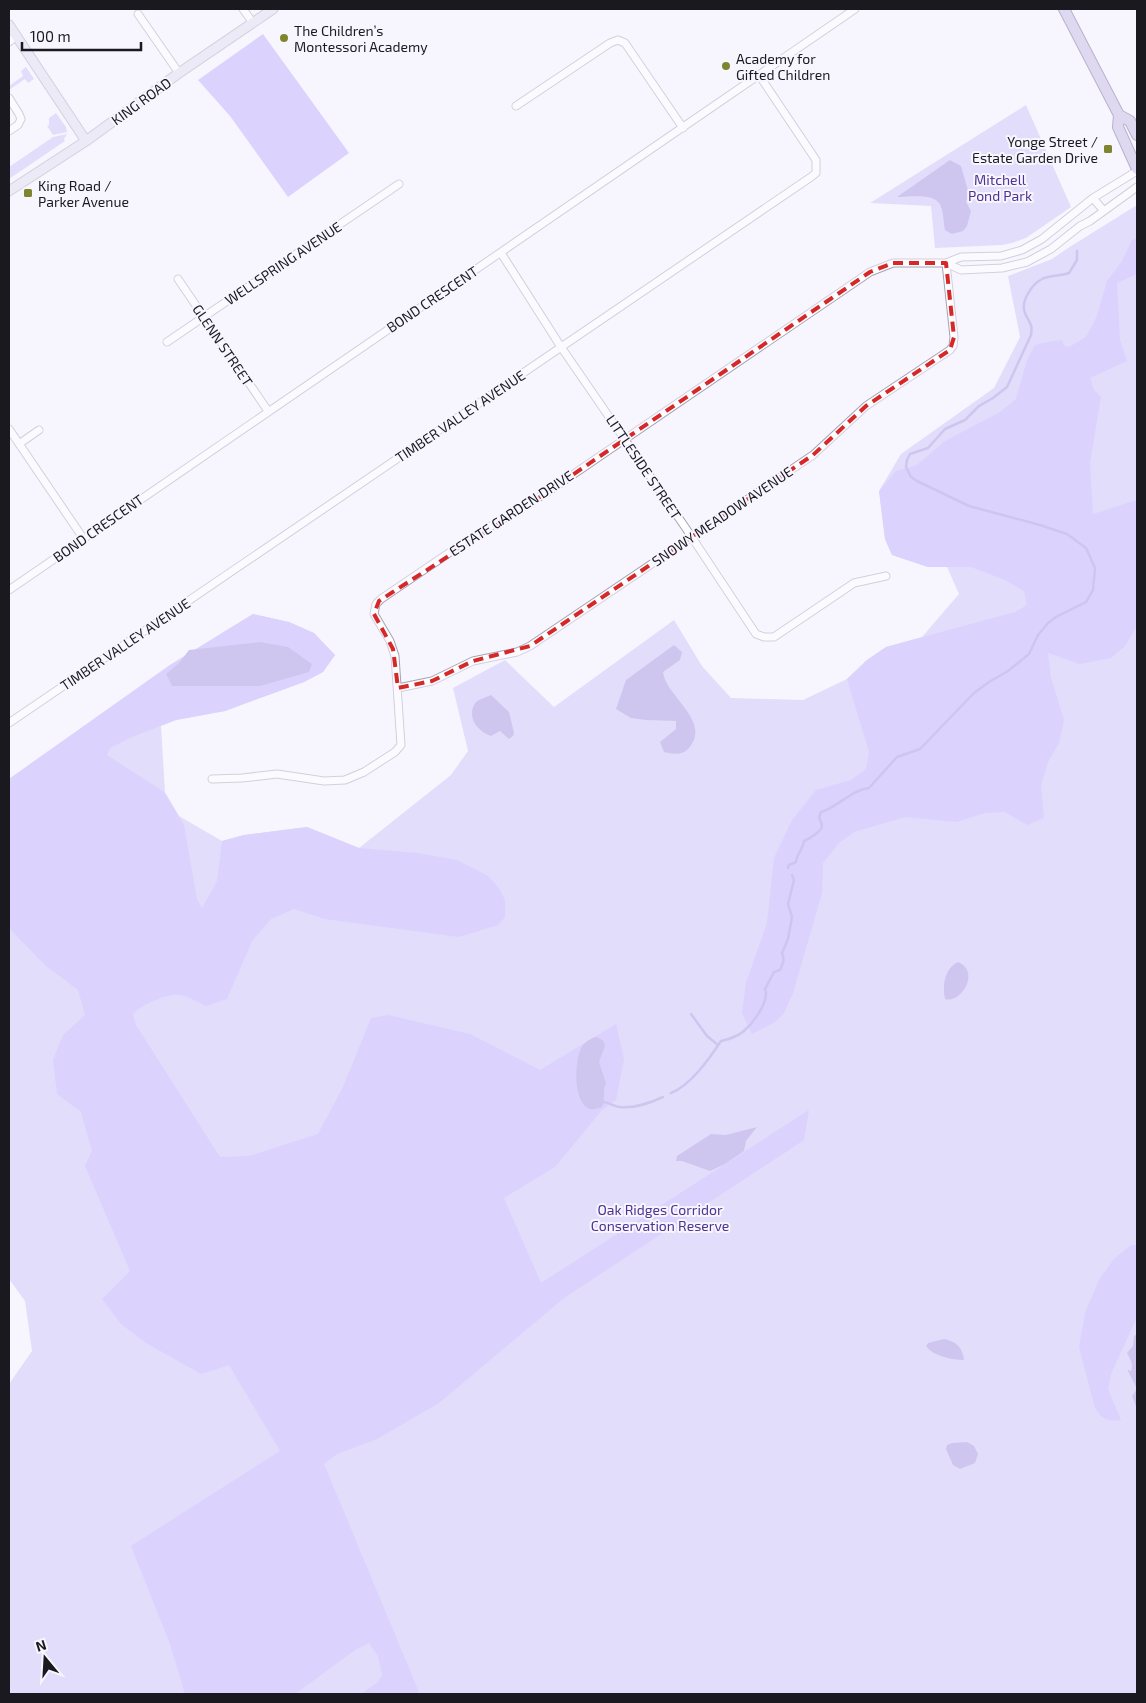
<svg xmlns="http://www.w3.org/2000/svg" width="1146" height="1703" font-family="'Exo 2',sans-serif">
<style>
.green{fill:#c8bef9}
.forest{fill:#b9a8fd}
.water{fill:#9e8ddf}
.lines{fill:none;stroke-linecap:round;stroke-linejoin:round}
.stream{stroke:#9e8ddf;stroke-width:2.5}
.street-casing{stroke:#a5a2b5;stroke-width:9}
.secondary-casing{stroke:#a5a2b5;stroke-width:11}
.primary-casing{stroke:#69608e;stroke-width:12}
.street{stroke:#fff;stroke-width:7}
.secondary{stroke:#dfdbef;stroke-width:9}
.primary{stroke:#bfb7df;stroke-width:10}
.marked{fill:none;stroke:#d62828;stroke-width:4;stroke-dasharray:10 6;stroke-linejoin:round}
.poi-dot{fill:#7f842f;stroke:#f7f6fe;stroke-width:2}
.labels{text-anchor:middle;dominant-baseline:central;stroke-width:4;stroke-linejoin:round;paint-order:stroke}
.poi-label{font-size:14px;fill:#1a1920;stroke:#f7f6fe;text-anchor:start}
.street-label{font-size:14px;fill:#1a1920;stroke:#f7f6fe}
.park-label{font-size:14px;fill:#4f3291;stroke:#f7f6fe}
</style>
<rect width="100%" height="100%" fill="#f7f6fe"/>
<path class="green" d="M26,67L34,79L28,83L25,79L9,90V86L23,76L21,71Z
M1026,105L1071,207L1026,238L1012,243L1002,245L935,248L931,206L870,203Z
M56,113L66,127L67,132L53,135L47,126L49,125V118Z
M67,134L64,139L65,141L9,179V167L53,137Z
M1137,205V1694H9V1384L32,1351L25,1301L9,1279V779L170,665L253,614L289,622L314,633L335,655L323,672L304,682L225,711L176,720L161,726L165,792L179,816L222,841L244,835L307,827L359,848L451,775L468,751L453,688L505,660L554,707L674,620L702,666L731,698L803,700L847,679L867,660L886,647L922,637L959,594L947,567H928L892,555L885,539L879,491L901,454L994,388L1020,337L1008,276L1052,259L1068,248Z"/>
<path class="forest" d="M263,34L349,153L288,197L230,116L198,80Z
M1137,238V274L1117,283L1120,340L1127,361L1090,378L1094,390L1101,397L1090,463L1093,514L1137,500V626L1125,646L1111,658L1080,664L1048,653L1051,678L1064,720L1059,743L1048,762L1041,785L1044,818L1027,825L1005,812L985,813L956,822L905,817L854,832L839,843L823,863L822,893L793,993L784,1013L775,1022L752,1034L742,1013L746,983L767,923L774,858L792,820L816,790L851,780L866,769L869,752L847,679L867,660L886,647L1015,612L1027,605L1024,591L1005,580L971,567H928L892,555L885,539L879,491L896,471L917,465L945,441L1000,412L1016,399L1027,360L1035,345L1047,342L1062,340L1064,346L1069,347L1086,337L1097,316L1107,281L1122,261L1132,240Z
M253,614L289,622L314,633L335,655L323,672L304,682L225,711L176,720L134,736L110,748L107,755L164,792L184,825L197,899L202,908L217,881L222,841L244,835L307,827L359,848L417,853L457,860L488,876L498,887L505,900V917L498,925L459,937L325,919L294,909L271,919L252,941L227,999L206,1006C198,1002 188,996 180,995C167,993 141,1005 133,1014L136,1025L220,1157L249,1156L318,1134L343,1087L371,1018L388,1015L470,1034L540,1070L616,1024L624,1059L616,1100L602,1110L555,1167L504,1198L541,1283L809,1110L804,1140L564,1298L439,1403L377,1439L337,1454L324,1464L419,1692L415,1694H361L378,1682L382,1675L378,1656L369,1643L355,1650L295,1694H185L170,1644L131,1546L280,1451L229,1365L201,1374L146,1343L121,1324L102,1299L130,1271L85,1166L92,1151L81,1112L57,1094L53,1060L63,1035L85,1015L78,990L46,966L9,928V779L170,665Z
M1131,1245H1137V1317L1111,1374L1108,1389L1121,1420C1108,1422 1102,1419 1095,1408L1079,1347L1085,1313L1099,1280L1114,1259Z"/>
<path class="water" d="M950,160L961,166L969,194L966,202L971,211L967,226L963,231L952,234L945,230C943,221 944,210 939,203C933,193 907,197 897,197Z
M260,642L288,647L312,664L309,672L260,686H172L166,674L179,663L189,650Z
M674,645L682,652L680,660L663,672C666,697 712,721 689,748C682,756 673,754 664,752L660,742L676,729V721L646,720L631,718L616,709L626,680Z
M491,695L509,712L514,733L513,736L509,739L500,731L491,736C479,732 467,719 474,705C477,699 485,698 491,695Z
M958,962C962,964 965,966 967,970C973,983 958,1003 945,999C942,985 945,968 958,962Z
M596,1037L603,1040L605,1046L599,1062L606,1083C602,1091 606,1099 602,1107C598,1108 594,1110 590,1109C572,1103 574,1057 583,1045C586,1041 592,1038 596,1037Z
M757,1127L746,1141L744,1151L725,1164L710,1171L682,1161H676L677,1156L711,1134L726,1135Z
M1137,1334V1409L1132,1396L1137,1389L1128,1371V1370L1131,1371C1134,1364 1130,1359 1127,1353L1133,1346L1134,1336Z
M944,1339C956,1341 963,1348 964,1360C952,1360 933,1356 926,1346L928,1343Z
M967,1442L974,1446L978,1454L975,1463L960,1469L953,1465L946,1449L947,1445L952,1443Z"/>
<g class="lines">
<path class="stream" d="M788,868L789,865L796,862C797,853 803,849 804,841C809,839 822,831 822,826C822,823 820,820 819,818L821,812C838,807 851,790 869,788L897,757L920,749L974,693L989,682L1008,671L1029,654L1038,635L1048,623L1056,617L1086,602L1093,590L1095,568L1086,548L1067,534L1040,525L969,506L917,481L911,477L906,467L907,460L910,454L928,448L945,429L965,420L979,406L993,398L1007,387L1031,335C1033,323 1029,323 1025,313C1020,302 1032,284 1042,279C1049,275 1061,276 1069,273L1077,260V251
M691,1014L707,1036L718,1045
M671,1093C691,1085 709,1059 721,1041C729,1039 737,1037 744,1031C753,1023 770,1001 765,989L774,972L780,970C783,963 785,960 782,953L788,939L792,917L788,904L794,880L792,875
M604,1102C610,1103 615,1107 620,1107C634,1109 650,1103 663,1097"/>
<defs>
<path id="street" d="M243,9L253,23
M138,14L179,73
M9,42L16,36
M9,98L19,114L21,119L18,125L9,131
M516,106L610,43L618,40L625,43L683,128
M1093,198L1103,210
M501,253L561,347L685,527L756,634L764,637H774L854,583L886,576
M946,263L961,257L1001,256L1022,250L1042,239L1093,198L1137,171
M178,279L268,411
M167,342L399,184
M9,429L83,538
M19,444L39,430
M9,590L855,9
M398,688L432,681L473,661L517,652L530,646L813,455L866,406L950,350L953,346L954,337L946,263
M9,723L811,177L816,173V160L759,75
M212,779L242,778L277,774L324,781L345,780L364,772L395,752L401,745L395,656L390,641L374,614L376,604L381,599L471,538L546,493L870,272L893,263H946L961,270L1002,268L1027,262L1051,249L1080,226L1090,221L1137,187"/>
<path id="secondary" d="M9,25L86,141
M9,191L86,141L179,73L273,9"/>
<path id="primary" d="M1064,9L1119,115L1130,121L1137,135
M1119,115L1118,127L1137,169"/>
</defs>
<use href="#street" class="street-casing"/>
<use href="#secondary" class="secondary-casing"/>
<use href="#primary" class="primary-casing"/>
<use href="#street" class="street"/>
<use href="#secondary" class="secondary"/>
<use href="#primary" class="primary"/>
</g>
<path d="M0 0H1146V1703H0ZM893,263H946L954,337L950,350L866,406L813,455L530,646L473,661L432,681L398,688L393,649L374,614L379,601L546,493L870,272Z" fill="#f7f6fe" fill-opacity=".55" fill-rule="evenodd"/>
<path class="marked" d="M893,263H946L954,337L950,350L866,406L813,455L530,646L473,661L432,681L398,688L393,649L374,614L379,601L546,493L870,272Z"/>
<g class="poi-dot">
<circle cx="284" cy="38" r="5"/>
<circle cx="726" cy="66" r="5"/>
<rect x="1103" y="144" width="10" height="10" rx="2.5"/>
<rect x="23" y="188" width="10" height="10" rx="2.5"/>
</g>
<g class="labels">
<g class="poi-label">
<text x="294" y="30">The Children’s<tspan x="294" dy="16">Montessori Academy</tspan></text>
<text x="736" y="58">Academy for<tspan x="736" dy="16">Gifted Children</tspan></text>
<text x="1098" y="141" text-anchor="end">Yonge Street /<tspan x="1098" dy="16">Estate Garden Drive</tspan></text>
<text x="38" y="185">King Road /<tspan x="38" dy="16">Parker Avenue</tspan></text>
</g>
<g class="street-label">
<text transform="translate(141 101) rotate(-36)">KING ROAD</text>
<text transform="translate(283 263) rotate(-34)">WELLSPRING AVENUE</text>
<text transform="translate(432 299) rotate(-34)">BOND CRESCENT</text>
<text transform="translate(223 345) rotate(56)">GLENN STREET</text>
<text transform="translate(460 416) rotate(-34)">TIMBER VALLEY AVENUE</text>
<text transform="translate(644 467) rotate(56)">LITTLESIDE STREET</text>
<text transform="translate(511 513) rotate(-33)">ESTATE GARDEN DRIVE</text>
<text transform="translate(722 516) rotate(-34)">SNOWY MEADOW AVENUE</text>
<text transform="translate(98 528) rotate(-35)">BOND CRESCENT</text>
<text transform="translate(125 644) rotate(-34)">TIMBER VALLEY AVENUE</text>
</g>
<g class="park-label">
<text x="1000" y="179">Mitchell<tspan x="1000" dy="16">Pond Park</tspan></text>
<text x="660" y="1209">Oak Ridges Corridor<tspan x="660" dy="16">Conservation Reserve</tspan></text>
</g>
</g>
<rect width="1146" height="1703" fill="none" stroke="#1a1920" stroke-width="20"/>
<g transform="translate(45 1658) rotate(342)" stroke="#f7f6fe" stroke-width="4" paint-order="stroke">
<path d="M0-4L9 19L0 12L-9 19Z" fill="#1a1920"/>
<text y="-8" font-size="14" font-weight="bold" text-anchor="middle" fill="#1a1920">N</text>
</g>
<path d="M22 42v8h119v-8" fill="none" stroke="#1a1920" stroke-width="2.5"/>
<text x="30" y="42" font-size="15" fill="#1a1920" stroke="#f7f6fe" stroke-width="4" paint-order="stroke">100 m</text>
</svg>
